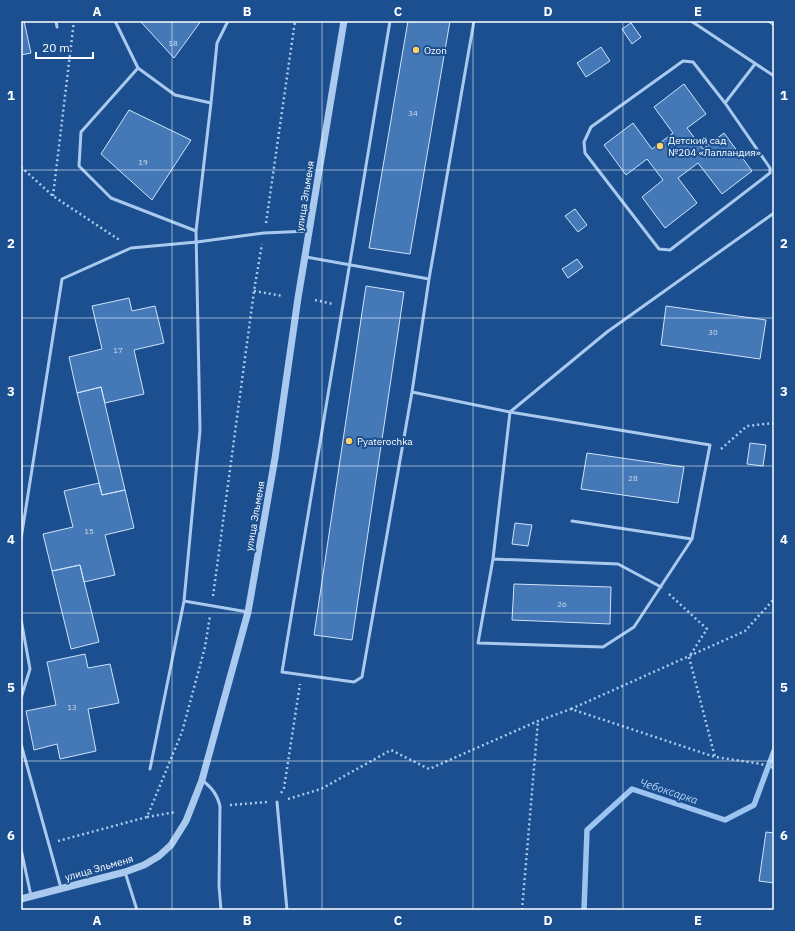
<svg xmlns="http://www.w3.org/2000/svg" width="795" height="931" font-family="'IBM Plex Sans',sans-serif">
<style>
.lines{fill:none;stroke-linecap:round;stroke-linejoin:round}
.stream{stroke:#9cc4f0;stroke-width:5.5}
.building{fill:#4478b7;stroke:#cfe3fa}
.path{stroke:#a9c9ee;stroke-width:2.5;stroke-dasharray:2 3;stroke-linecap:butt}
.service{stroke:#a9c9ee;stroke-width:3}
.tertiary{stroke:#a9c9ee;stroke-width:7}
.grid{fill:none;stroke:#fff;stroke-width:1;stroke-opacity:0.55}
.poi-dot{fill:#ffd166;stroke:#1b4f8f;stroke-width:1.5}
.labels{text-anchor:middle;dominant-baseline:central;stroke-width:4;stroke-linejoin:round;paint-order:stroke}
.number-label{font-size:8px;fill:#d0dded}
.poi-label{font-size:10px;fill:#fff;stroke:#1b4f8f;text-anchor:start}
.street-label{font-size:10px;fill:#fff;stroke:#1b4f8f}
.water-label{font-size:11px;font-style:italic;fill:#b5d3f5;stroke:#1b4f8f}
.neatline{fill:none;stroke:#fff;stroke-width:1.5}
.grid-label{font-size:13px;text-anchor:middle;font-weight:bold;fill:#fff}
</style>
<rect width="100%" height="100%" fill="#1b4f8f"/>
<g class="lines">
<path class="stream" d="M584,910L587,830L632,789L725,820L754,805L774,751"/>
</g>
<path class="building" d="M21,21H24L31,53L21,55Z
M140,21H201L174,58Z
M408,21H450L410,254L369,248Z
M767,21H774V26Z
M631,23L641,37L632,44L622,29Z
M601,47L610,61L586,77L577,63Z
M684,84L706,114L687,128L703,149L724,133L752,171L722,194L698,163L678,178L697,203L665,228L642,197L663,180L647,159L626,175L604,145L633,123L652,149L673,133L654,107Z
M129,110L191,140L152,200L101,154Z
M575,209L587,225L578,232L565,216Z
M577,259L583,267L568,278L562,269Z
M366,286L404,292L352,640L314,635Z
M129,298L132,311L155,306L164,343L134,350L144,394L105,403L101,387L77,393L69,357L102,349L92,306Z
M666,306L766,320L760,359L661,345Z
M101,387L125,490L102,495L77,393Z
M750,443L766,445L763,466L747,464Z
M587,453L684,467L678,503L581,489Z
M99,483L102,495L125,490L134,528L105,535L115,575L84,582L80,565L52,571L43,534L73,527L64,491Z
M515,523L532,525L528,546L512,544Z
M80,565L99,642L71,649L52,571Z
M514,584L611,587L610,624L512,620Z
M85,654L88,668L110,664L119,703L88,709L96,751L60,759L57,744L34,750L26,711L56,705L47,662Z
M766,832L774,833V883L759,881Z"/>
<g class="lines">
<path class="path" d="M21,167L53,196L121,241
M53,196L74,21
M266,223L295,21
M254,291L283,296
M315,300L333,304
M721,449L747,426L774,423
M669,594L707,629L689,657L715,757
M213,596L254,291L262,244
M571,709L745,631L774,599
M281,793L284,788L300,684
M288,799L321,789L391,750L429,769L538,721L571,709L715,757L761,764L774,768
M230,805L267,802
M147,817L176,812
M58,841L147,817L182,732L205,647L210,616
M522,910L538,721"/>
<path class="service" d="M56,21L57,27
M115,21L138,68L175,95L211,103
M390,21L282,672L354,682L362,677L412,392
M691,21L774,76
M683,61L693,62L725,103L770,168V173L670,250L659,249L585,153L584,142L591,127Z
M138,68L81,132L79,166L111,198L196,231
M725,103L755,64
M306,257L429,279L412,392L510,412L710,445L692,539L634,627L603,647L478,643L493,559
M429,279L474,21
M572,521L692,539
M21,539L62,279L131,248L197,242L264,233L309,231
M661,587L618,564L493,559L510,412L607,332L774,213
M184,601L248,612
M21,619L30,669L21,698
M21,744L61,888
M150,769L184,601L200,430L196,231L211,103L217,43L228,21
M202,780C212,788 217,794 220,806L219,886L221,910
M277,802L287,910
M21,849L31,896
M125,872L137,910"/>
<path class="tertiary" d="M21,899L125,872L144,865L159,856L171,845L186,821L202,780L248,612L275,458L298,298L344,21"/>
</g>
<path class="grid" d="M172,21V910M322,21V910M473,21V910M623,21V910M21,170H774M21,318H774M21,466H774M21,613H774M21,761H774"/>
<g class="poi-dot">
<circle cx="416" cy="50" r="4"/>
<circle cx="660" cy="146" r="4"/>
<circle cx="349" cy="441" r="4"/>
</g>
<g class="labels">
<g class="number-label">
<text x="173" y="43">18</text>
<text x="413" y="113">34</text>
<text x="143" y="162">19</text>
<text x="713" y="332">30</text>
<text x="118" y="350">17</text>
<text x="633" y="478">28</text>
<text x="89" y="531">15</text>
<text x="562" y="604">26</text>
<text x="72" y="707">13</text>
</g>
<g class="poi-label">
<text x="424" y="50">Ozon</text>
<text x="668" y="140">Детский сад<tspan x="668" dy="12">№204 «Лапландия»</tspan></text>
<text x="357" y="441">Pyaterochka</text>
</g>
<g class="street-label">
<text transform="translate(305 196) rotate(-81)">улица Эльменя</text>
<text transform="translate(255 516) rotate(-80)">улица Эльменя</text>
<text transform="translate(99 868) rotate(-16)">улица Эльменя</text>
</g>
<g class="water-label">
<text transform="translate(669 791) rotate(18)">Чебоксарка</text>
</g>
</g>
<rect width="795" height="931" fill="none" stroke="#1b4f8f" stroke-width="44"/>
<path d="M36 52v6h57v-6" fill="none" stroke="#ffffff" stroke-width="2"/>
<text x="42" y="52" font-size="12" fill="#ffffff" stroke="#1b4f8f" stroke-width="3" paint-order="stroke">20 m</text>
<rect x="22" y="22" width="751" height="887" class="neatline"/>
<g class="grid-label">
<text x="97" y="16">A</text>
<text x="247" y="16">B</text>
<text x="398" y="16">C</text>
<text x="548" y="16">D</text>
<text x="698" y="16">E</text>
<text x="11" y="100">1</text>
<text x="784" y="100">1</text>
<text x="11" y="248">2</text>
<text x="784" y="248">2</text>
<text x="11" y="396">3</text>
<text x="784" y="396">3</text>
<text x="11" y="544">4</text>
<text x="784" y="544">4</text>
<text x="11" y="692">5</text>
<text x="784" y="692">5</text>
<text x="11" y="840">6</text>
<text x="784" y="840">6</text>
<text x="97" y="925">A</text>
<text x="247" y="925">B</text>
<text x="398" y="925">C</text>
<text x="548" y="925">D</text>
<text x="698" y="925">E</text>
</g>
</svg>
